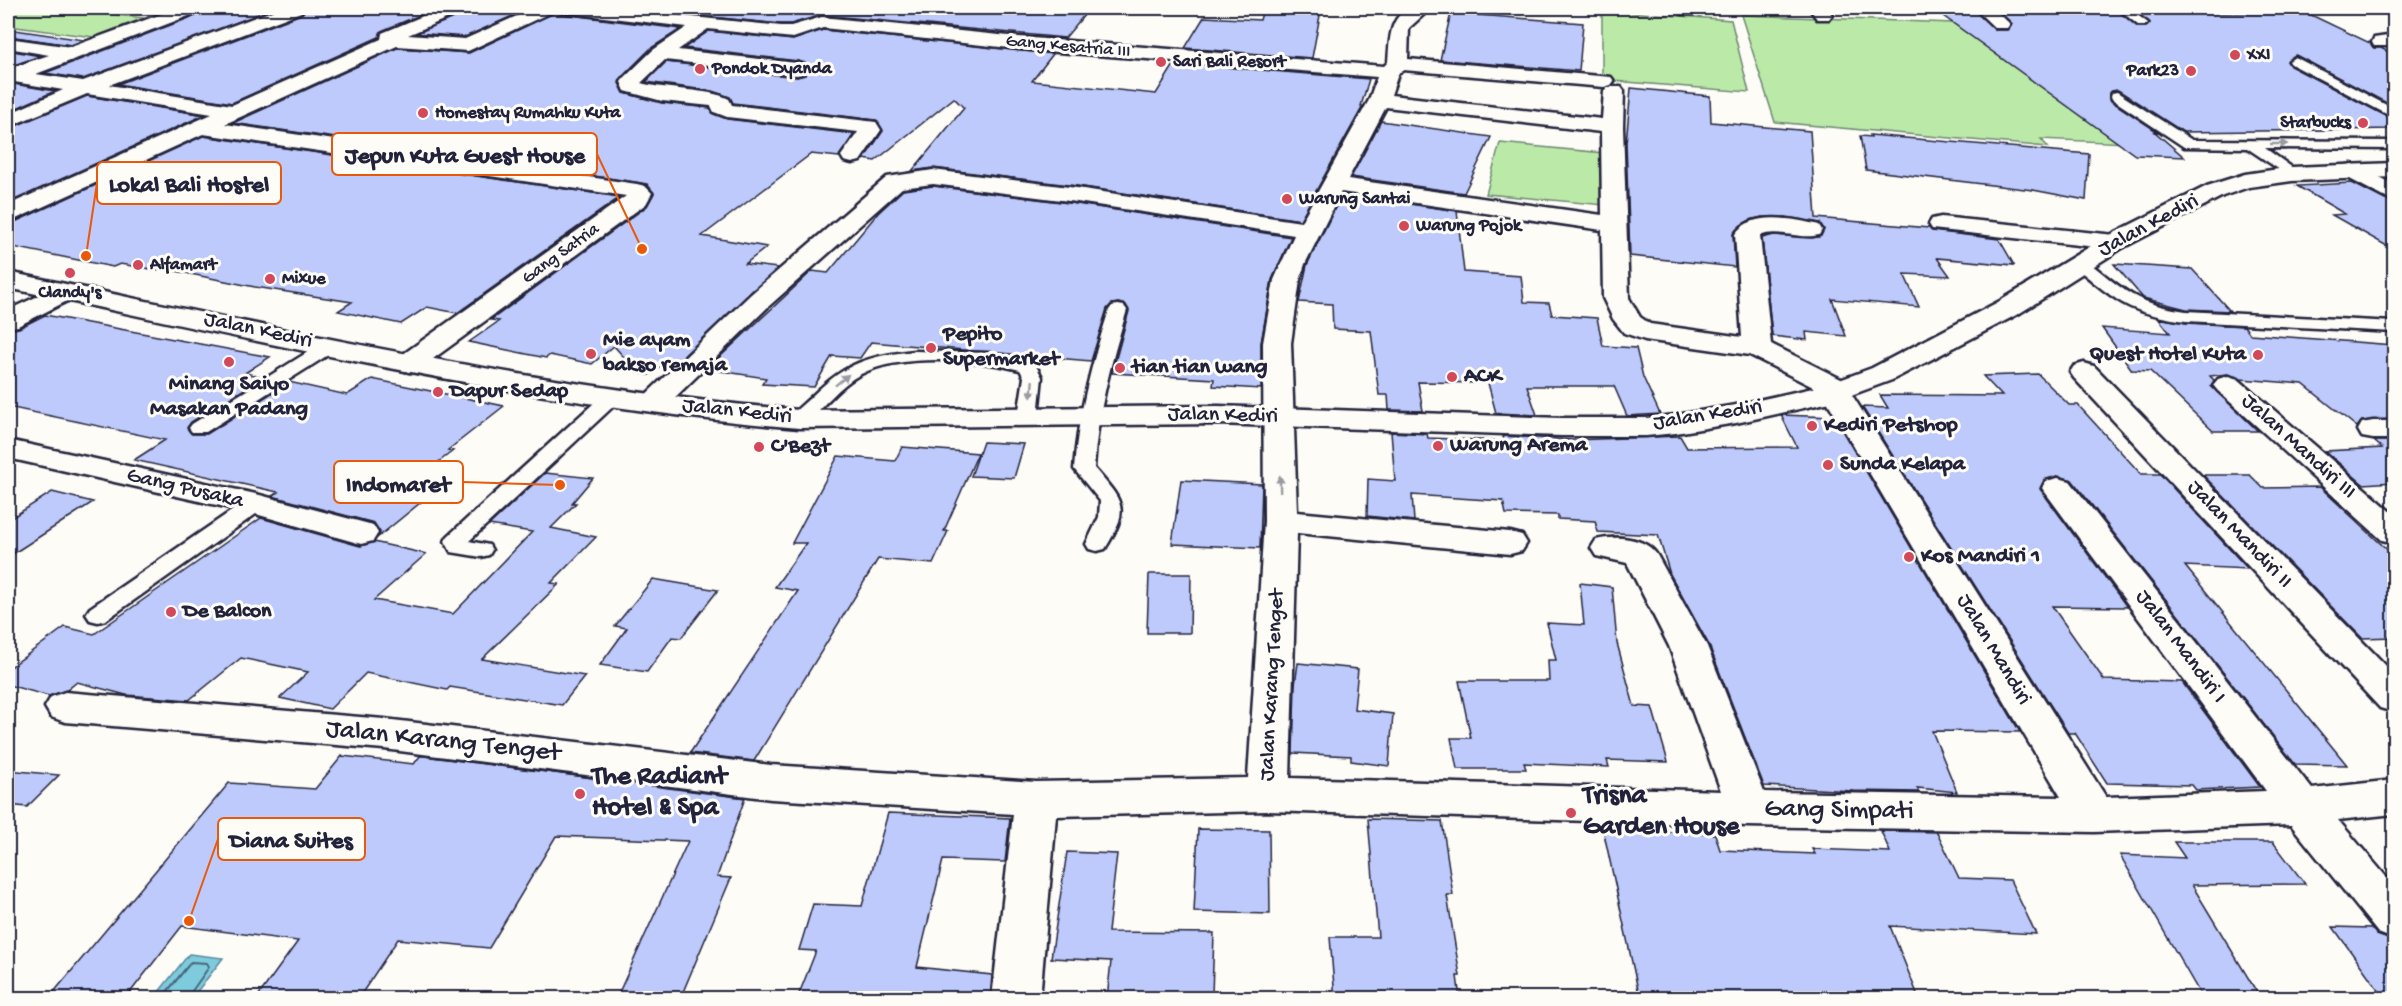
<svg xmlns="http://www.w3.org/2000/svg" width="2402" height="1006" font-family="'Gochi Hand',sans-serif">
<style>
.green{fill:#bbeaa8;stroke:#6e8672;stroke-width:1.5}
.water{fill:#7ecbdd;stroke:#59879c;stroke-width:1.5}
.lines{fill:none;stroke-linecap:round;stroke-linejoin:round}
.shore{stroke:#47667c;stroke-width:2}
.building{fill:#bdcafb;stroke:#22223b;stroke-width:1.5}
.service-casing{stroke:#22223b;stroke-width:5}
.minor-casing{stroke:#22223b;stroke-width:5}
.secondary-casing{stroke:#22223b;stroke-width:5}
.service{fill:#fdfcf7;fill-rule:evenodd}
.minor{fill:#fdfcf7;fill-rule:evenodd}
.secondary{fill:#fdfcf7;fill-rule:evenodd}
.oneway{fill:#9a9aa2}
.poi-dot{fill:#d1495b;stroke:#fdfcf7;stroke-width:2}
.labels{text-anchor:middle;dominant-baseline:central;stroke-width:6;stroke-linejoin:round;paint-order:stroke}
.far-street-label{font-size:18px;fill:#22223b;stroke:#fdfcf7}
.far-poi-label{font-size:18px;font-weight:bold;fill:#22223b;stroke:#fdfcf7;text-anchor:start}
.street-label{font-size:22px;fill:#22223b;stroke:#fdfcf7}
.poi-label{font-size:22px;font-weight:bold;fill:#22223b;stroke:#fdfcf7;text-anchor:start}
.near-street-label{font-size:27px;fill:#22223b;stroke:#fdfcf7}
.near-poi-label{font-size:27px;font-weight:bold;fill:#22223b;stroke:#fdfcf7;text-anchor:start}
.leader{fill:none;stroke:#e8590c;stroke-width:2}
.callout-dot{fill:#e8590c;stroke:#fdfcf7;stroke-width:2}
.callout{fill:#fdfcf7;stroke:#e8590c;stroke-width:2}
.callout-label{font-size:24px;text-anchor:middle;font-weight:bold;fill:#22223b}
</style>
<rect width="100%" height="100%" fill="#fdfcf7"/>
<filter id="ink" filterUnits="userSpaceOnUse"><feTurbulence type="fractalNoise" baseFrequency=".0167" numOctaves="2"/><feDisplacementMap in="SourceGraphic" scale="12" xChannelSelector="R" yChannelSelector="G"/><feConvolveMatrix kernelMatrix="1 2 1 2 8 2 1 2 1" color-interpolation-filters="sRGB"/></filter>
<g filter="url(#ink)">
<path class="green" d="M8,8H124L108,14L144,18L94,37L8,26Z
M1602,10L1731,20L1749,92L1602,80Z
M1741,15L2007,25L2169,145L2041,139L2048,147L1775,122Z
M1500,143L1604,153L1605,205L1486,194Z"/>
<path class="water" d="M189,954L223,958L192,998H154Z"/>
<g class="lines">
<path class="shore" d="M162,998L191,962L207,963L209,967L187,998"/>
</g>
<path class="building" d="M204,8H275L83,79L45,73L200,14Z
M306,8H437L381,31L379,37L232,103L118,84L302,14Z
M467,8H531L465,37L417,33L463,14Z
M622,8H928L978,14L982,11L1020,15L1028,8H1090L1065,38L822,15L791,24H781Z
M1276,8L1321,10L1312,58L1185,48L1204,17L1260,20L1263,9L1276,10Z
M1932,8H1972L1995,30H2007L2012,24L1996,8H2115L2138,27H2146L2150,23L2131,8H2193L2202,13L2305,12L2370,43L2374,48H2381L2394,55V107L2296,55L2287,61L2290,66L2394,120V129L2183,132L2118,90L2112,91L2109,95L2111,101L2158,132H2155L2184,157L2135,155Z
M554,13L681,29L651,48L622,77L619,83L624,93L662,103L710,108L713,114L727,119L854,134L839,157L811,154L702,236L767,247L745,264L778,268L674,365L664,363L649,375L638,373L614,346L592,364L550,355L546,358L469,342L499,321L491,320L647,206L654,193L647,184L233,123L397,48L469,53Z
M1451,13L1583,23L1579,71L1440,60Z
M8,29L84,40L71,45L8,36Z
M823,30L1053,54L1032,81L1156,94L1175,63L1369,79L1361,106H1363L1300,220L1077,186L933,168L912,171L964,108L954,98L875,161L864,159L883,131L876,120L733,103L730,97L712,91L646,82L666,62L797,77L805,75L809,68L805,63L798,61L684,48L709,31L793,40Z
M8,50L40,56L8,67Z
M8,83L55,91L8,112Z
M1631,88L1710,96L1711,122L1810,131L1816,218L1929,228L1932,231L1999,239L2014,265L1937,258L1950,276L1904,274L1919,307L1832,299L1846,336L1806,332L1807,340L1772,336L1762,238L1774,235L1812,238L1821,236L1824,229L1820,223L1786,217H1762L1750,220L1741,225L1733,234L1735,267L1630,256L1626,143Z
M87,96L204,115L8,203V129Z
M1381,121L1491,137L1464,193L1351,177Z
M1870,135L2089,154L2086,200L2033,190L1866,170L1860,136L1871,137Z
M203,136L620,197L457,313L427,307L401,324L338,311L352,302L255,287L161,268L157,270L120,264L113,267L8,246V223L17,221Z
M2352,183L2385,200L2394,202V250L2332,215L2345,214L2297,186Z
M933,186L1077,204L1291,237L1272,280L1261,343V389L1213,386L1214,379L1112,373L1129,311L1126,305L1118,303L1112,304L1107,309L1091,361L871,342L860,358L832,356L814,387L762,384L766,378L707,369L812,271L828,273L878,213L903,190Z
M1342,194L1457,211L1464,272L1521,276L1524,302L1549,303L1552,315L1597,318L1603,346L1636,348L1643,377L1660,414L1627,416L1614,386H1527L1537,415L1496,413L1488,383L1418,382L1423,411L1389,410L1388,395H1379L1371,331L1333,329L1332,304L1299,302L1307,265Z
M2114,264L2192,269L2230,311L2186,309L2143,298Z
M45,315L270,357L245,373L264,377L191,422L187,428L192,434H207L289,382L347,395L372,379L504,406L448,450L453,451L404,488L431,494L377,538L380,532L374,523L272,496L278,492L134,460L165,440L8,407V330L19,328Z
M2158,318L2186,323L2244,326L2250,334L2394,345V419L2362,421L2357,427L2303,384L2241,379L2227,374L2210,376L2214,380L2211,386L2258,431H2213L2150,371L2132,370L2102,328L2170,333Z
M2038,374L2069,405H2078L2141,474H2160L2248,569L2185,566L2347,765L2295,764L2072,480L2057,476L2044,480L2040,489L2127,607L2052,606L2104,680L2182,682L2260,787L2196,790L2192,785L2107,783L2075,733H2068L1862,407L1888,408L1880,395L2002,396L1983,376Z
M1781,415L1834,417L2020,732L1932,731L1957,792L1917,788L1919,792L1853,791L1764,786L1709,645L1670,574L1658,535L1598,532L1595,521L1558,519V515L1506,514L1503,501L1412,495L1414,521L1367,516L1368,479L1395,481L1391,432L1427,434L1428,438L1504,441L1503,436L1572,440L1680,436L1687,448L1797,447Z
M2374,441H2394V482L2363,484L2325,451L2382,448Z
M983,442L1024,444L1014,478L971,476Z
M902,447L978,453L944,531H948L933,564L878,559L754,761L690,753L798,591L775,587L806,543H792L838,456L895,461Z
M545,473L593,478L572,503H576L551,528L596,537L551,583L559,584L482,659L585,676L562,705L450,687L447,690L366,673L330,709L280,698L308,672L241,658L189,700L126,695L77,682L67,690L49,696L8,685V669L65,627L94,634L261,518L360,546L374,542L426,554L374,600L453,614L532,532L489,525Z
M2203,475H2250L2263,488L2320,487L2394,556V637L2362,638Z
M1181,480L1262,484L1260,548L1172,544Z
M52,492L93,502L8,557V520Z
M1149,574H1191L1190,633H1147Z
M653,579L718,590L681,638L672,637L647,672L600,665L627,628L615,626Z
M1580,583L1612,587L1617,643L1634,706L1652,707L1668,762L1607,760L1609,767L1524,763L1526,769H1457L1451,738H1471L1459,681H1549L1548,660H1556L1547,623L1584,625Z
M1298,663L1358,669L1354,709L1393,714L1389,766L1351,761V756L1293,753L1295,685Z
M342,756L414,764L420,756H424L745,798L717,877L731,878L680,999H616L688,841L556,836L489,948L398,939L358,999H256L298,941L182,926L125,999H48L229,783L315,789Z
M8,770L59,775L27,807L8,805Z
M888,813L1010,818L1005,862L943,860L917,967L992,975L990,999H797L816,951L799,950L813,904L862,906Z
M1368,819L1442,821L1453,895H1447L1460,976H1457L1460,999H1335L1330,937H1378Z
M1198,829L1269,830L1270,914L1194,912Z
M1603,829L1715,834L1720,850L1815,854L1812,849L1890,852L1881,831L1937,832L1959,878L2010,880L2036,934L1890,926L1918,996L1763,994L1765,999H1640Z
M2174,842H2273L2305,884L2192,885L2261,999H2203L2120,855L2185,858Z
M1067,852L1117,854L1108,932L1214,933L1212,995L1164,994V999H1107L1111,961L1051,958Z
M2333,927L2371,928L2377,935L2394,941V999H2385Z"/>
<g class="lines">
<defs>
<path id="service" d="M2117,8H2128L2148,23L2146,25H2138Z
M2295,57L2394,109V118L2291,64L2289,61Z
M2117,92L2192,140L2394,141V149L2265,148L2297,171L2299,174L2297,177L2292,178L2247,148L2184,147L2112,99L2111,96L2112,93Z
M2080,258L2086,260C2124,290 2135,304 2186,311L2394,322V332L2186,321C2128,313 2118,302 2074,266L2072,263Z
M1118,305L1124,306L1127,310C1111,362 1097,414 1094,468C1123,502 1131,507 1105,549L1097,551L1089,549L1086,544L1099,517L1100,501L1074,469C1078,414 1092,362 1109,310L1112,306Z
M330,341L336,342L339,346L336,350L206,432H192L189,428L192,424L324,342Z
M915,351L989,353L1034,362L1042,377L1038,416L1035,420H1021L1018,416L1024,377L1020,370C978,359 901,353 861,374C840,385 823,407 806,423H792L789,419C795,410 805,403 812,396C847,362 868,356 915,351Z
M612,391L619,393L621,397L619,401L469,541L489,545L492,550L489,555L481,557L451,552L445,541L448,536L605,393Z
M256,497L263,499L267,504L263,509L106,620L98,622L90,620L86,614L90,608L249,499Z"/>
<path id="minor" d="M178,8H202L199,12L36,74L83,81L280,8H304L301,12L109,85L232,105L381,39L382,33L442,8H465L462,12L408,35L465,39L535,8H605L781,26H791L822,17L1019,37L1384,66L1388,62C1390,42 1388,15 1412,8C1417,6 1426,8 1431,8L1409,28L1408,59L1611,77L1614,81L1611,85L1604,87L1403,70L1398,74L1391,95L1602,119L1604,91L1607,87H1621L1624,91L1623,127L1629,298L1640,317L1650,324L1742,337L1735,234C1751,210 1795,219 1819,225L1822,230L1819,235C1800,240 1777,228 1760,236L1771,344L1851,384L1856,390L1852,395L2106,797L2266,791L2042,488L2046,481L2058,478L2070,481L2312,789L2394,780V814L2338,820L2394,886V939L2378,933L2291,825L2094,832L1749,826L1268,811L1056,816L1040,998H992L1013,814L771,799L384,749L65,722L51,717L45,707L51,697L65,692L384,719L771,765L1036,782L1248,778L1264,521L1263,343L1274,280L1294,235L1077,202L933,184L902,188L769,306L664,408L653,411L642,408L638,402L751,294L887,177L933,170L1077,188L1301,222L1369,100L1377,77L1019,49L823,28L793,38L708,29L678,50L797,63L804,65L807,69L804,73L797,75L665,60L641,83C665,90 712,89 729,99L732,105L876,122L881,130L860,161L852,163L844,161L841,156L858,132L727,117L714,112L711,106L662,101L625,91L621,82L624,78L653,50L687,27L554,11L468,51L397,46L225,124L637,184L645,186L652,193L646,204L419,369L409,372L399,369L395,363L399,357L626,196L203,134L16,219L8,221V205L212,114L87,94L8,127V114L63,90L8,81V69L49,55L8,48V38L71,47ZM1386,107L1601,132L1602,215L1348,179ZM1341,192L1602,230L1603,298L1613,319L1624,333L1645,340L1750,355L1821,391L2061,797L1764,792L1707,646L1657,555C1646,537 1615,535 1596,540L1591,548L1596,556L1627,563L1669,646L1721,791L1290,778L1297,533L1510,554L1522,551L1527,543L1522,535L1510,532L1297,512L1291,343L1300,280L1305,264Z
M1678,8H1695L1697,10L1694,14H1682Z
M1809,8H1827L1832,15L1829,19H1817Z
M1974,8H1993L2010,24L2007,28H1995Z
M2394,35V46H2374L2372,42L2374,38Z
M2352,164L2394,184V200L2386,198L2344,176L2341,171L2344,166Z
M1941,217L2115,235L2124,237L2127,242L2124,247L2115,249L1932,229L1929,224L1932,219Z
M62,285L71,287L75,293L71,299L18,326L8,328V310Z
M2084,363L2094,366L2394,674V712L2380,708L2074,378L2070,372L2074,366Z
M2228,376L2238,379L2394,514V543L2382,540L2218,391L2213,385L2218,379Z
M2373,421H2394V439H2373L2362,437L2358,430L2362,423Z
M8,440L256,494L373,525L378,533L373,541L361,544L252,513L8,458Z"/>
<path id="secondary" d="M2394,163V177L2292,181L2249,187L2223,196L2124,247L2020,313L1892,380L1835,401L1736,423L1676,433L1646,436H1562L1218,424L799,428C532,406 269,343 8,288V272C270,326 532,388 799,410L1218,406L1562,418H1646L1676,415L1736,405L1826,385L1872,368L2000,301L2106,237L2207,186L2245,174L2292,167Z"/>
</defs>
<use href="#service" class="service-casing"/>
<use href="#minor" class="minor-casing"/>
<use href="#secondary" class="secondary-casing"/>
<use href="#service" class="service"/>
<use href="#minor" class="minor"/>
<use href="#secondary" class="secondary"/>
</g>
<defs><path id="oneway-solid" d="M-6-.8H1V-3.2L6.5 0L1 3.2V.8H-6Z" transform="scale(1.5)"/></defs>
<g class="oneway">
<use href="#oneway-solid" transform="translate(2279 144)"/>
<use href="#oneway-solid" transform="translate(842 380) rotate(-39)"/>
<use href="#oneway-solid" transform="translate(1032 389) rotate(95)"/>
<use href="#oneway-solid" transform="translate(1280 484) rotate(-91)"/>
</g>
</g>
<g class="poi-dot">
<circle cx="2235" cy="55" r="6"/>
<circle cx="1161" cy="62" r="6"/>
<circle cx="700" cy="69" r="6"/>
<circle cx="2191" cy="71" r="6"/>
<circle cx="423" cy="113" r="6"/>
<circle cx="2363" cy="123" r="6"/>
<circle cx="1287" cy="199" r="6"/>
<circle cx="1404" cy="226" r="6"/>
<circle cx="138" cy="265" r="6"/>
<circle cx="70" cy="273" r="6"/>
<circle cx="270" cy="279" r="6"/>
<circle cx="931" cy="348" r="6"/>
<circle cx="591" cy="354" r="6"/>
<circle cx="2258" cy="355" r="6"/>
<circle cx="229" cy="362" r="6"/>
<circle cx="1120" cy="368" r="6"/>
<circle cx="1452" cy="377" r="6"/>
<circle cx="438" cy="392" r="6"/>
<circle cx="1812" cy="426" r="6"/>
<circle cx="1438" cy="446" r="6"/>
<circle cx="759" cy="447" r="6"/>
<circle cx="1828" cy="465" r="6"/>
<circle cx="1909" cy="557" r="6"/>
<circle cx="171" cy="612" r="6"/>
<circle cx="580" cy="794" r="6"/>
<circle cx="1571" cy="813" r="6"/>
</g>
<g class="labels">
<g class="far-street-label">
<text transform="translate(1068 47) rotate(5)">Gang Kesatria III</text>
<text transform="translate(561 254) rotate(-36)">Gang Satria</text>
</g>
<g class="far-poi-label">
<text x="2247" y="55">XXI</text>
<text x="1173" y="62">Sari Bali Resort</text>
<text x="712" y="69">Pondok Dyanda</text>
<text x="2179" y="71" text-anchor="end">Park23</text>
<text x="435" y="113">Homestay Rumahku Kuta</text>
<text x="2351" y="123" text-anchor="end">Starbucks</text>
<text x="1299" y="199">Warung Santai</text>
<text x="1416" y="226">Warung Pojok</text>
<text x="150" y="265">Alfamart</text>
<text x="282" y="279">Mixue</text>
<text x="70" y="293" text-anchor="middle">Clandy's</text>
</g>
<g class="street-label">
<text transform="translate(2149 226) rotate(-28)">Jalan Kediri</text>
<text transform="translate(258 331) rotate(12)">Jalan Kediri</text>
<text transform="translate(737 412) rotate(6)">Jalan Kediri</text>
<text transform="translate(1223 416) rotate(1)">Jalan Kediri</text>
<text transform="translate(1708 416) rotate(-9)">Jalan Kediri</text>
<text transform="translate(2298 447) rotate(42)">Jalan Mandiri III</text>
<text transform="translate(185 489) rotate(13)">Gang Pusaka</text>
<text transform="translate(2239 535) rotate(46)">Jalan Mandiri II</text>
<text transform="translate(2180 647) rotate(53)">Jalan Mandiri I</text>
<text transform="translate(1993 650) rotate(59)">Jalan Mandiri</text>
<text transform="translate(1273 685) rotate(-87)">Jalan Karang Tenget</text>
</g>
<g class="poi-label">
<text x="943" y="335">Pepito<tspan x="943" dy="25">Supermarket</tspan></text>
<text x="603" y="341">Mie ayam<tspan x="603" dy="25">bakso remaja</tspan></text>
<text x="2246" y="355" text-anchor="end">Quest Hotel Kuta</text>
<text x="1132" y="368">tian tian wang</text>
<text x="1464" y="377">ACK</text>
<text x="229" y="385" text-anchor="middle">Minang Saiyo<tspan x="229" dy="25">Masakan Padang</tspan></text>
<text x="450" y="392">Dapur Sedap</text>
<text x="1824" y="426">Kediri Petshop</text>
<text x="1450" y="446">Warung Arema</text>
<text x="771" y="447">C'Bezt</text>
<text x="1840" y="465">Sunda Kelapa</text>
<text x="1921" y="557">Kos Mandiri 1</text>
<text x="183" y="612">De Balcon</text>
</g>
<g class="near-street-label">
<text transform="translate(443 742) rotate(6)">Jalan Karang Tenget</text>
<text transform="translate(1839 811) rotate(1)">Gang Simpati</text>
</g>
<g class="near-poi-label">
<text x="592" y="778">The Radiant<tspan x="592" dy="31">Hotel &amp; Spa</tspan></text>
<text x="1583" y="797">Trisna<tspan x="1583" dy="31">Garden House</tspan></text>
</g>
</g>
<path class="leader" d="M642 249L597 154M86 256L97 183M560 485L463 482M189 921L218 839"/>
<g class="callout-dot">
<circle cx="642" cy="249" r="6"/>
<circle cx="86" cy="256" r="6"/>
<circle cx="560" cy="485" r="6"/>
<circle cx="189" cy="921" r="6"/>
</g>
<g class="callout">
<rect x="332" y="133" width="265" height="42" rx="6"/>
<rect x="97" y="162" width="184" height="42" rx="6"/>
<rect x="334" y="461" width="129" height="42" rx="6"/>
<rect x="218" y="818" width="147" height="42" rx="6"/>
</g>
<g class="callout-label">
<text x="465" y="162">Jepun Kuta Guest House</text>
<text x="189" y="191">Lokal Bali Hostel</text>
<text x="398" y="491">Indomaret</text>
<text x="291" y="847">Diana Suites</text>
</g>
<rect width="2402" height="1006" fill="none" stroke="#fdfcf7" stroke-width="30"/>
<rect x="15" y="15" width="2372" height="976" fill="none" stroke="#22223b" stroke-width="2" filter="url(#ink)"/>
</svg>
